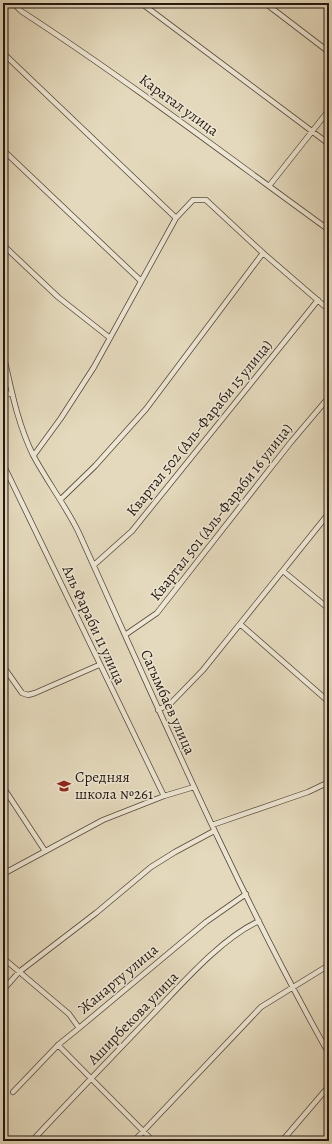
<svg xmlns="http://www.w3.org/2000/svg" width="332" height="1144" font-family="Alegreya,serif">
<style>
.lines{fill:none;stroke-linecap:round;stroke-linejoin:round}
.minor-casing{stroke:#56483b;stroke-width:6}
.minor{stroke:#ede6d3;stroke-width:4.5}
.labels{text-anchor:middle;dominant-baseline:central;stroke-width:3;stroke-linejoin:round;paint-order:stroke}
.street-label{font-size:15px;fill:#261810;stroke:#ede6d3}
.poi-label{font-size:15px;fill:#261810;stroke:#ede6d3;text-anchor:start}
</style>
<rect width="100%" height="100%" fill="#e4d9bc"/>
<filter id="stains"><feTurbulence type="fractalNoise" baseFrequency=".005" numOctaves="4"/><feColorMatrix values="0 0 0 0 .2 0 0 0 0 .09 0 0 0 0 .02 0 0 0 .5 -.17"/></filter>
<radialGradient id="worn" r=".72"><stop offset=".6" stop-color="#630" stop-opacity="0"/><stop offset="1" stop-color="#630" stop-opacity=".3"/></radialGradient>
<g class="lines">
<defs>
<path id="minor" d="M13,3L21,11C127,80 227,156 329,230
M141,3L329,144
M265,3L329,52
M3,53L176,218
M3,150L141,281
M269,186L329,110
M3,245L58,297L110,338
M3,353C11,388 17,422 33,455C47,481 65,505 78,531C158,707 234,885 329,1054
M3,396L12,393
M34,455L61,418L94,367L176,218L193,200H206L263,253L329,310
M3,464L164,796
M61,499L95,466L146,409L263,253
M94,565L132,531L318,300
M283,571L329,609
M240,624L329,702
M125,635L157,613L291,442L329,397
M3,666L22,693L28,695L35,693L99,665
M158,710L171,703L203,670L329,513
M3,787L45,851
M212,825L308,792L329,782
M3,874L103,820L164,796L194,787
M3,958L69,1014L79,1028
M3,990L19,972L96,913L151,867L175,852L214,831
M58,1045L153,1141
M13,1092L58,1045L79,1028L206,922L246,894
M3,1136L10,1141
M32,1141C71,1099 111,1058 151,1016C181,985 220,939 259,921
M134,1141L261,1007L329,965
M282,1141L329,1086"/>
</defs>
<use href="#minor" class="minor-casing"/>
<use href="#minor" class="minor"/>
</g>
<defs>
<symbol id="school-bare" viewBox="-9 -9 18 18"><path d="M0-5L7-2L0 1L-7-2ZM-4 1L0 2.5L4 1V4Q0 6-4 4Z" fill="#8f2418" stroke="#ede6d3" stroke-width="2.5" paint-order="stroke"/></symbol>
</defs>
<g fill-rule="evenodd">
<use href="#school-bare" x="54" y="776" width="20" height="20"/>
</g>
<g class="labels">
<g class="street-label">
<text transform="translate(179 105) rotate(36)">Каратал улица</text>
<text transform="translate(199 428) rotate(-51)">Квартал 502 (Аль-Фараби 15 улица)</text>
<text transform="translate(221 512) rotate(-52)">Квартал 501 (Аль-Фараби 16 улица)</text>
<text transform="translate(94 625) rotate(65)">Аль Фараби 11 улица</text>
<text transform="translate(168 702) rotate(66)">Сагымбаев улица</text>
<text transform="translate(118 979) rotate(-40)">Жанарту улица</text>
<text transform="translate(133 1018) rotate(-46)">Аширбекова улица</text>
</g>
<g class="poi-label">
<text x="75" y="777">Средняя<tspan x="75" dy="17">школа №261</tspan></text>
</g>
</g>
<rect width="332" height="1144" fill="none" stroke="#e4d9bc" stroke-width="16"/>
<rect x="4" y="4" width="324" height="1136" fill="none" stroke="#261810" stroke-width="2"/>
<rect x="8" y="8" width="316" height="1128" fill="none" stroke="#261810"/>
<rect width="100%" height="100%" filter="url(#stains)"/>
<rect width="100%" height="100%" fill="url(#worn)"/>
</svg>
